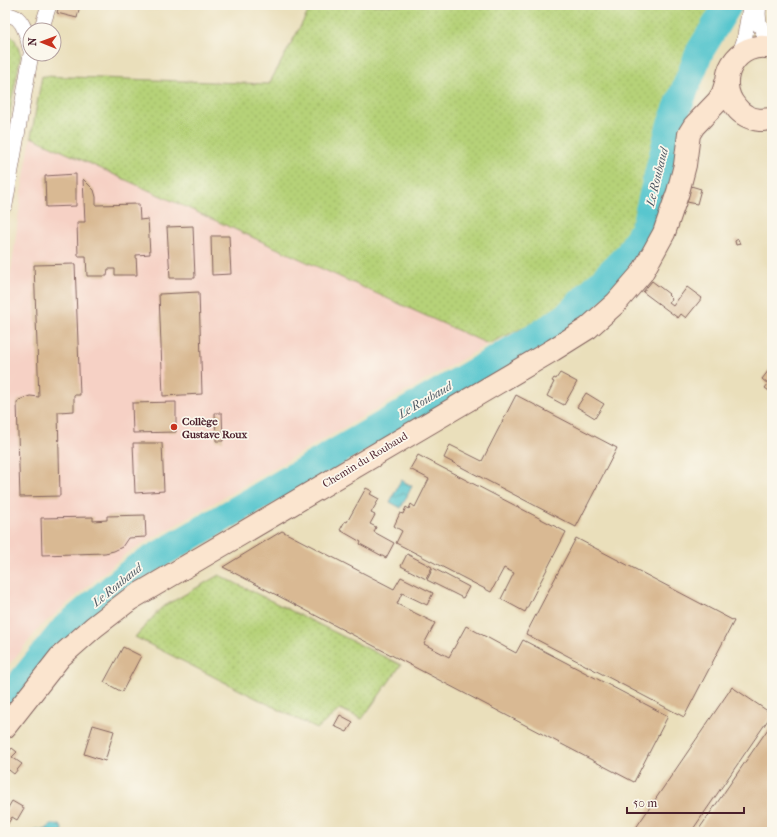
<svg xmlns="http://www.w3.org/2000/svg" width="777" height="837" font-family="'IM FELL French Canon',serif">
<style>
.built{fill:#f6d1c5}
.grass{fill:url(#grass-dots);stroke:#807852}
.water{fill:url(#water-waves);stroke:#51727c}
.lines{fill:none;stroke-linecap:round;stroke-linejoin:round}
.river{stroke:#58c6ce;stroke-width:28}
.building{fill:#d9b993}
.street-casing{stroke:#82625d;stroke-width:16}
.secondary-casing{stroke:#82625d;stroke-width:24}
.street{stroke:#fff;stroke-width:15}
.secondary{stroke:#fbe5cf;stroke-width:22}
.poi-dot{fill:#c8321e;stroke:#fbf7ec;stroke-width:1.5}
.labels{text-anchor:middle;dominant-baseline:central;stroke-width:3.5;stroke-linejoin:round;paint-order:stroke}
.poi-label{font-size:11px;font-weight:bold;fill:#4a1f2b;stroke:#fbf7ec;text-anchor:start}
.street-label{font-size:11px;fill:#4a1f2b;stroke:#fbf7ec}
.water-label{font-size:12px;font-style:italic;fill:#4f5964;stroke:#fbf7ec}
</style>
<defs>
<pattern id="grass-dots" width="8" height="8" patternUnits="userSpaceOnUse"><rect width="8" height="8" fill="#b6d278"/><path d="M2 2h.1M6 6h.1" fill="none" stroke="#9eb468" stroke-width="1.8" stroke-linecap="round"/></pattern>
<pattern id="water-waves" width="16" height="10" patternUnits="userSpaceOnUse"><rect width="16" height="10" fill="#58c6ce"/><path d="M0 5q4-4 8 0t8 0" fill="none" stroke="#4ba0a7"/></pattern>
</defs>
<rect width="100%" height="100%" fill="#fbf7ec"/>
<filter id="ink" filterUnits="userSpaceOnUse"><feTurbulence type="fractalNoise" baseFrequency=".025" numOctaves="2"/><feDisplacementMap in="SourceGraphic" scale="8" xChannelSelector="R" yChannelSelector="G"/><feConvolveMatrix kernelMatrix="1 2 1 2 8 2 1 2 1" color-interpolation-filters="sRGB"/></filter>
<filter id="wash" filterUnits="userSpaceOnUse"><feTurbulence type="fractalNoise" baseFrequency=".012" numOctaves="4" result="noise"/><feDisplacementMap in="SourceGraphic" scale="16" xChannelSelector="R" yChannelSelector="G"/><feGaussianBlur stdDeviation="0.9" result="paint"/><feColorMatrix in="noise" values="0 0 0 0 0 0 0 0 0 0 0 0 0 0 0 0 0 1.4 0 .05"/><feComposite in="paint" operator="in"/></filter>
<g filter="url(#wash)">
<rect width="100%" height="100%" fill="#eadfbb"/>
<path class="built" d="M31,137L488,344L127,553L41,626L9,665L5,663V297L8,288L14,251L21,195Z"/>
<path class="grass" d="M312,5H715L687,55L664,129L642,217L623,247L561,310L488,344L31,137L42,76L269,84Z
M5,30L15,40L21,55L12,99L5,150Z
M219,575L401,665L362,719L340,709L317,729L135,637L161,608Z"/>
<path class="water" d="M401,480L412,486L401,508L390,502Z
M56,824L61,826L63,832H32L36,829L45,830L51,825Z"/>
<g class="lines">
<path class="river" d="M5,702L65,628L136,568L540,334L566,317L629,254L645,226L670,127L700,51L728,5"/>
</g>
<g id="blocks">
<path class="building" d="M59,5H80L77,18L57,13Z
M76,174V206L46,207L45,176Z
M83,179L94,190L96,197V205L139,204L140,220L148,219L150,254L136,255L137,275H115V269H108L107,276H87L86,256H78L77,222H85Z
M691,186L701,189L697,204L687,202Z
M193,226L195,278H170L167,227Z
M211,236H229L231,274L212,275Z
M738,239L740,244L736,245L735,241Z
M75,264L80,395H74V411L58,412L60,496L20,497L17,403L19,400L30,396L39,397L34,265Z
M652,281L669,294L668,295L672,299L669,303L673,306L687,287L702,298L686,318L681,314L678,318L643,292Z
M199,292L202,394L163,396L159,294Z
M772,366V393L765,388L768,384L762,379Z
M560,373L577,382L564,405L547,396L554,382L552,381L554,378L556,379Z
M586,393L604,404L595,418L577,407Z
M516,395L617,448L576,527L444,458L450,445L482,461Z
M176,402V432L133,433L132,403Z
M215,413H222L223,441H216Z
M133,443H162L164,491L135,493Z
M418,455L566,532L525,612L501,599L514,573L504,568L491,592L396,543L402,531L394,526L400,513L403,514L406,507L409,509L411,504L415,507L429,479L410,469Z
M366,488L372,491L370,494L379,499L371,513L375,515L370,524L376,527L374,532L394,543L386,558L360,544L361,542L340,530L345,521L347,522Z
M145,515L146,537L128,538L122,547L114,551L105,553L42,555L41,518L93,517V521L107,520V516Z
M282,531L394,589L401,577L433,593L427,605L402,593L397,604L435,623L424,644L449,657L466,626L516,653L523,640L668,716L634,782L223,567Z
M576,538L734,621L684,717L526,634Z
M407,554L432,567L426,579L401,566Z
M433,568L469,587L463,598L427,580Z
M123,647L141,656L122,692L104,682Z
M732,687L772,714L691,832H633Z
M340,715L353,722L347,732L334,726Z
M772,723V832H697Z
M93,725L114,731L105,761L84,754Z
M12,748L17,752L12,757L22,764L14,774L5,767V751L8,753Z
M12,801L24,808L17,820L12,817L7,825L5,824V813Z"/>
</g>
</g>
<g filter="url(#ink)">
<use href="#blocks" fill-opacity="0" stroke="#82625d" stroke-width="1"/>
<g class="lines">
<defs>
<path id="street" d="M759,5C756,23 761,30 772,44
M5,14C9,15 14,16 17,18C25,25 28,38 30,48
M41,30L49,5
M739,55L744,41L750,7L752,5
M5,205L31,54"/>
<path id="secondary" d="M772,48C737,39 713,80 736,107C741,114 750,119 760,120C764,120 768,119 772,119
M5,727L60,657L94,627L129,600L553,350L588,328L616,303L642,273L664,233L678,192L685,165L689,134L694,126L718,101L723,93L726,83"/>
</defs>
<use href="#street" class="street-casing"/>
<use href="#secondary" class="secondary-casing"/>
<use href="#street" class="street"/>
<use href="#secondary" class="secondary"/>
</g>
</g>
<circle class="poi-dot" cx="174" cy="427" r="4"/>
<g class="labels">
<g class="poi-label">
<text x="182" y="421">Collège<tspan x="182" dy="13">Gustave Roux</tspan></text>
</g>
<g class="street-label">
<text transform="translate(365 460) rotate(-31)">Chemin du Roubaud</text>
</g>
<g class="water-label">
<text transform="translate(657 177) rotate(-76)">Le Roubaud</text>
<text transform="translate(425 400) rotate(-30)">Le Roubaud</text>
<text transform="translate(117 585) rotate(-39)">Le Roubaud</text>
</g>
</g>
<rect width="777" height="837" fill="none" stroke="#fbf7ec" stroke-width="20"/>
<g transform="translate(42 42) rotate(271)"><circle r="19" fill="#fbf7ec" stroke="#b4a19f"/>
<path d="M0-3L7 15L0 10L-7 15Z" fill="#c8321e"/>
<text y="-6" font-size="11" font-weight="bold" text-anchor="middle" fill="#4a1f2b">N</text>
</g>
<path d="M627 807v6h117v-6" fill="none" stroke="#4a1f2b" stroke-width="2"/>
<text x="633" y="807" font-size="12" fill="#4a1f2b" stroke="#fbf7ec" stroke-width="3" paint-order="stroke">50 m</text>
</svg>
